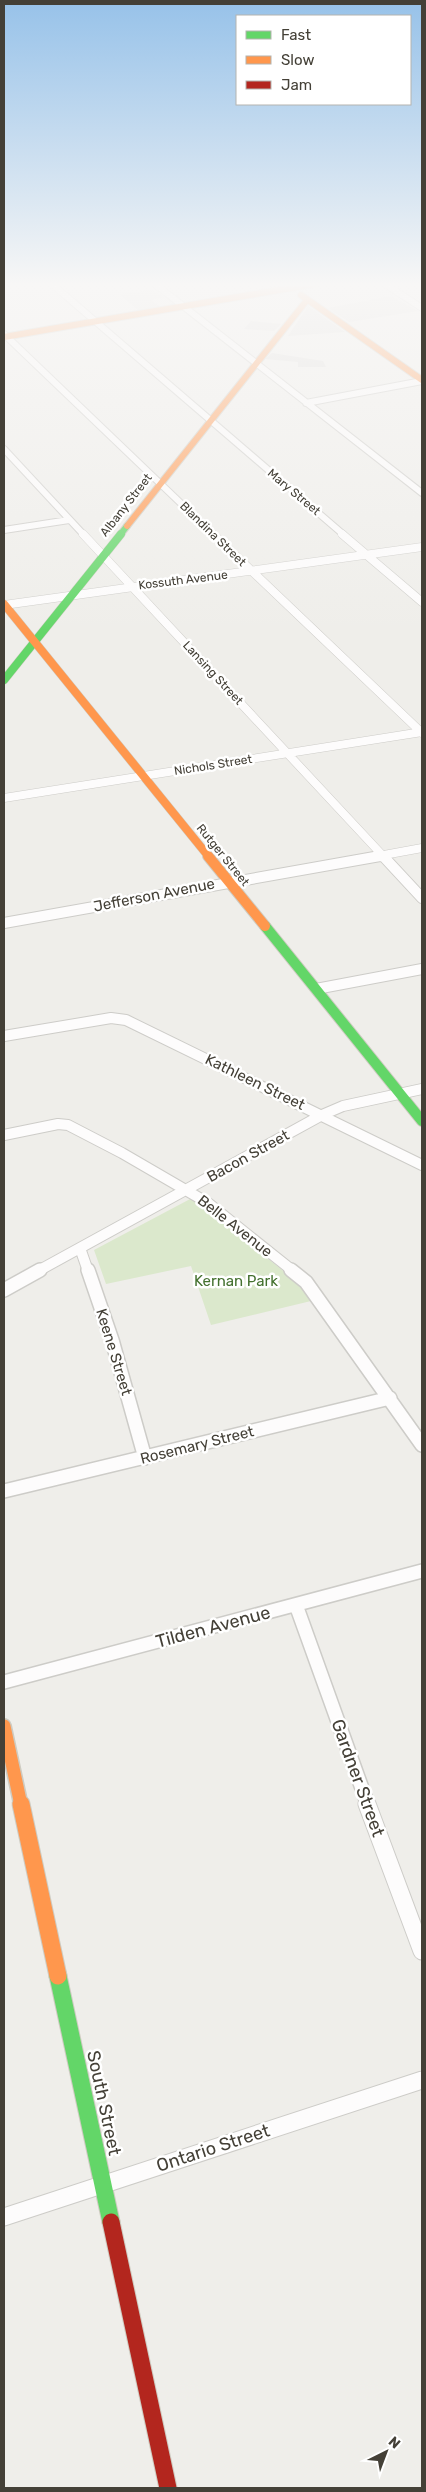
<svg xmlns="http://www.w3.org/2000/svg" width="426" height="2492" font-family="Rubik,sans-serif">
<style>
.green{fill:#dbe8cc}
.parking{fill:#deddda}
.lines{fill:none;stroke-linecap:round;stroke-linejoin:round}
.street-far4-casing{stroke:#cdccc8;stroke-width:8}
.street-far3-casing{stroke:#cdccc8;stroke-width:9}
.street-far2-casing{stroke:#cdccc8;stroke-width:12}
.street-far1-casing{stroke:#cdccc8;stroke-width:16}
.street-casing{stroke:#cdccc8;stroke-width:19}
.fast-far3-casing{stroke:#cecbc1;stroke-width:8}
.fast-far2-casing{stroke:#cecbc1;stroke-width:9}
.fast-far1-casing{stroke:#cecbc1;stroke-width:12}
.fast-casing{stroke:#cecbc1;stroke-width:19}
.slow-far4-casing{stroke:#cecbc1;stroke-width:8}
.slow-far3-casing{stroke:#cecbc1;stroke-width:9}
.slow-far2-casing{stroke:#cecbc1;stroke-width:12}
.slow-far1-casing{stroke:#cecbc1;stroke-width:16}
.slow-casing{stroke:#cecbc1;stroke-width:19}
.jam-casing{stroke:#cecbc1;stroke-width:19}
.street-far4{stroke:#fdfcfc;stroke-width:6}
.street-far3{stroke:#fdfcfc;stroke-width:8}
.street-far2{stroke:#fdfcfc;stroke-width:10}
.street-far1{stroke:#fdfcfc;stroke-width:13}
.street{stroke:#fdfcfc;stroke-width:17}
.fast-far3{stroke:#63d668;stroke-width:6}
.fast-far2{stroke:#63d668;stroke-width:8}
.fast-far1{stroke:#63d668;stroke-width:10}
.fast{stroke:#63d668;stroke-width:17}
.slow-far4{stroke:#ff974d;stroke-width:6}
.slow-far3{stroke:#ff974d;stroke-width:8}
.slow-far2{stroke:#ff974d;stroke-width:10}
.slow-far1{stroke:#ff974d;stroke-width:13}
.slow{stroke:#ff974d;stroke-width:17}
.jam{stroke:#b3261e;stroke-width:17}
.labels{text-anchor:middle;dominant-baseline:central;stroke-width:5;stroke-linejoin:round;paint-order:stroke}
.far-street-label{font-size:12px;fill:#444037;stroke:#fff}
.street-label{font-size:15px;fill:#444037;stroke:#fff}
.park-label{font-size:15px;fill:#44712f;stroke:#fff}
.near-street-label{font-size:18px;fill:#444037;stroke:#fff}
</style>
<rect width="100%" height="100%" fill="#efeeea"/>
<path class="green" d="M192,1198L296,1281L311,1301L211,1325L191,1266L106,1284L94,1250Z"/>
<path class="parking" d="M152,290L164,297L151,300L162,308L139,311L120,294Z
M391,296L418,311L349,322L328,308Z
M308,306L345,332L288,336Z
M251,321L281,324L274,331L244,329Z
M272,353L323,361L326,367H298V362L265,359Z"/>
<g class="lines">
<defs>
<path id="street-far4" d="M52,284L344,535
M155,284L422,493
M385,284L422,308
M4,334L214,535
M306,403L422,381
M4,449L84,535
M4,530L69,520"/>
<path id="street-far3" d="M83,534L384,857
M213,534L422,733
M342,534L422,602
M4,605L422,547
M4,798L422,732
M373,857L422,848"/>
<path id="street-far2" d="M383,856L422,898
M4,923L380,856
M316,989L422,969
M4,1036L111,1018L126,1020L422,1165
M4,1135L58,1124L68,1125L122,1153L208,1203L293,1271
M80,1248L88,1271
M38,1271L322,1115L343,1106L422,1089"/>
<path id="street-far1" d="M88,1270L112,1340L145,1458
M291,1270L306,1282L422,1445
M4,1290L40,1270
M4,1491L390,1398
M296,1605L368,1805
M4,1682L422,1571"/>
<path id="street" d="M367,1804L422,1951
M4,2217L422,2080"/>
<path id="fast-far3" d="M120,535L127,526"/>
<path id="fast-far2" d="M4,680L121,534"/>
<path id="fast-far1" d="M265,926L422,1121"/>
<path id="fast" d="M58,1976L111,2222"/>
<path id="slow-far4" d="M301,295L422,380
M4,337L314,284
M127,526L307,300"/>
<path id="slow-far3" d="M4,604L209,857"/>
<path id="slow-far2" d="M208,856L265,926"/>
<path id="slow-far1" d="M4,1726L21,1805"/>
<path id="slow" d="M21,1804L58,1976"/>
<path id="jam" d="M111,2222L168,2488"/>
</defs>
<use href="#street-far4" class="street-far4-casing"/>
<use href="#street-far3" class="street-far3-casing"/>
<use href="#street-far2" class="street-far2-casing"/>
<use href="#street-far1" class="street-far1-casing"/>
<use href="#street" class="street-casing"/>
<use href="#fast-far3" class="fast-far3-casing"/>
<use href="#fast-far2" class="fast-far2-casing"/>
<use href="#fast-far1" class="fast-far1-casing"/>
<use href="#fast" class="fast-casing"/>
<use href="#slow-far4" class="slow-far4-casing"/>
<use href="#slow-far3" class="slow-far3-casing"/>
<use href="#slow-far2" class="slow-far2-casing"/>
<use href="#slow-far1" class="slow-far1-casing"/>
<use href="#slow" class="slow-casing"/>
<use href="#jam" class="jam-casing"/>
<use href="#street-far4" class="street-far4"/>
<use href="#street-far3" class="street-far3"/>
<use href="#street-far2" class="street-far2"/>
<use href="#street-far1" class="street-far1"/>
<use href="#street" class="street"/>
<use href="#fast-far3" class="fast-far3"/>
<use href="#fast-far2" class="fast-far2"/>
<use href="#fast-far1" class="fast-far1"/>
<use href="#fast" class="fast"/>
<use href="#slow-far4" class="slow-far4"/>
<use href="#slow-far3" class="slow-far3"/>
<use href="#slow-far2" class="slow-far2"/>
<use href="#slow-far1" class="slow-far1"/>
<use href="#slow" class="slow"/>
<use href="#jam" class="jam"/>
</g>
<linearGradient id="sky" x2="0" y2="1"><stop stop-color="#97c2e9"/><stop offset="0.45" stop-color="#f8f7f6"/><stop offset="1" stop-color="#f8f7f6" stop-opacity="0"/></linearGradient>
<rect width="426" height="633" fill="url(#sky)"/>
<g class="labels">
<g class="far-street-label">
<text transform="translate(294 492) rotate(40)">Mary Street</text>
<text transform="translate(126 505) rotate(-52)">Albany Street</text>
<text transform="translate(213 534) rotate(44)">Blandina Street</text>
<text transform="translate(183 580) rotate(-7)">Kossuth Avenue</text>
<text transform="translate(213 673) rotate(47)">Lansing Street</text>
<text transform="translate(213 765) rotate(-9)">Nichols Street</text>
<text transform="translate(223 855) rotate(51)">Rutger Street</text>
</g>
<g class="street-label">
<text transform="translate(154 895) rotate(-11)">Jefferson Avenue</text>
<text transform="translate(255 1082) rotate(26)">Kathleen Street</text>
<text transform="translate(248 1156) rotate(-29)">Bacon Street</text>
<text transform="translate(235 1226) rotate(38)">Belle Avenue</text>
<text transform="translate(114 1352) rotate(73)">Keene Street</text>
<text transform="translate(197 1445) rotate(-14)">Rosemary Street</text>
</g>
<g class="park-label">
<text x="236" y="1281">Kernan Park</text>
</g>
<g class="near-street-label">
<text transform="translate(213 1627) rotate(-15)">Tilden Avenue</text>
<text transform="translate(358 1778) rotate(70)">Gardner Street</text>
<text transform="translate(104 2103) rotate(78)">South Street</text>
<text transform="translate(213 2148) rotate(-18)">Ontario Street</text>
</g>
</g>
<rect width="426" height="2492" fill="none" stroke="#444037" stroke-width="10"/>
<rect x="236" y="15" width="175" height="90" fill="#ffffff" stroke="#b4b3af"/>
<rect x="246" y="31" width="25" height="8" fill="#63d668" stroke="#b4b3af"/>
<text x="281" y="40" font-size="15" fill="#444037">Fast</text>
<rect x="246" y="56" width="25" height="8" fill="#ff974d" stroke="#b4b3af"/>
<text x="281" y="65" font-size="15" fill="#444037">Slow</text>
<rect x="246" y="81" width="25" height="8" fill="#b3261e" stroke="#b4b3af"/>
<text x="281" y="90" font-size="15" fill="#444037">Jam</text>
<g transform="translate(386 2452) rotate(42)" stroke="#ffffff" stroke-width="4" paint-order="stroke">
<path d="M0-4L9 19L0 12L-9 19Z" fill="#444037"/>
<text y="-8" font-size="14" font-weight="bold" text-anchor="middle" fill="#444037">N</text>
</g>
</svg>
